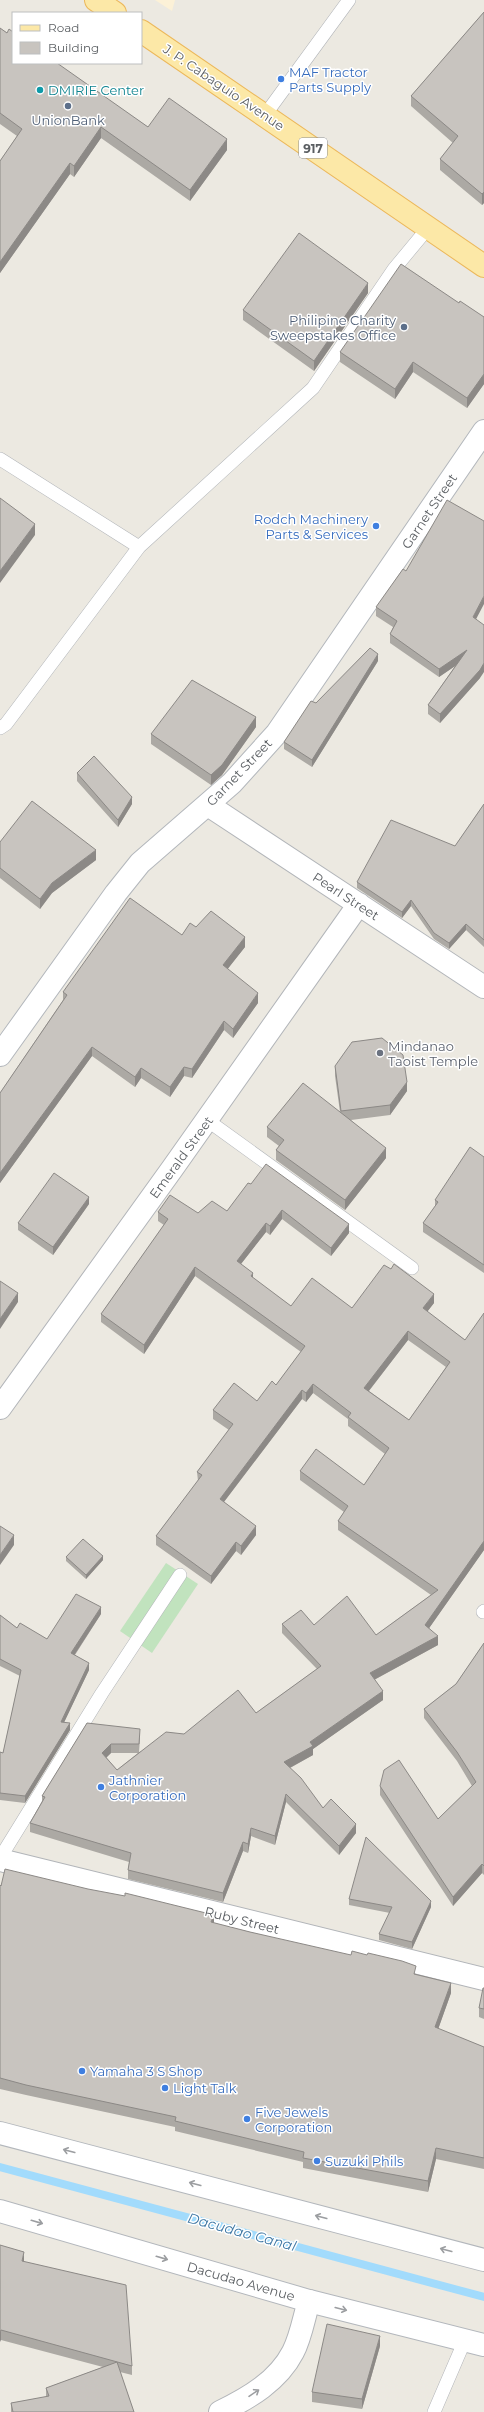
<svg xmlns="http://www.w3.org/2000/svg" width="484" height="2412" font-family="Montserrat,sans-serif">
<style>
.commercial{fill:#fcf1d7}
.garden{fill:#c1e3be}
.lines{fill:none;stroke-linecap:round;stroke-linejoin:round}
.stream{stroke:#a2dbfc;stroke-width:8}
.lane-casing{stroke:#b2b5b9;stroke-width:14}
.street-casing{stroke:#b2b5b9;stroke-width:24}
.secondary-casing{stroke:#b3b7bc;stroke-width:24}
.primary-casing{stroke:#ecb85b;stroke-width:24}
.lane{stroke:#fff;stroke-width:13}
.street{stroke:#fff;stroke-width:22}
.secondary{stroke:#fff;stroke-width:22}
.primary{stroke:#fce8a7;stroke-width:22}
.wall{fill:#aca9a4;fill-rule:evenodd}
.shaded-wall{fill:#8c8986}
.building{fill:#c8c4bf;stroke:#8c8986;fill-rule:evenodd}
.oneway{stroke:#9c9ea1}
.shop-dot{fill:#3f7fe0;stroke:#fff;stroke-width:1.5}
.culture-dot{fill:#0f9aa8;stroke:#fff;stroke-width:1.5}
.service-dot{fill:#5c6f8a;stroke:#fff;stroke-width:1.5}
.worship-dot{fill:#6b7280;stroke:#fff;stroke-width:1.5}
.labels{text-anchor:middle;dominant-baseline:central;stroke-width:3;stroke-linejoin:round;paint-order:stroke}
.shield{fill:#fff;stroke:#8c8e91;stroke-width:1}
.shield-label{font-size:12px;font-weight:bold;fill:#5a5e62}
.shop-label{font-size:13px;fill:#366cbe;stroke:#fff;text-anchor:start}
.street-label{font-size:13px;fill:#5a5e62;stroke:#fff}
.culture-label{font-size:13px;fill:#0d838f;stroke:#fff;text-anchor:start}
.service-label{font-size:13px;fill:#4e5e75;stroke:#fff}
.worship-label{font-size:13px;fill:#5b616d;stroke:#fff;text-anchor:start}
.water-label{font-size:14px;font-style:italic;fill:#3e77a4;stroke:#fff}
</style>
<rect width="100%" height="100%" fill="#ece9e1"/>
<path class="commercial" d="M155,0H175L172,11Z"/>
<path class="garden" d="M166,1563L198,1584L152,1653L120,1631Z"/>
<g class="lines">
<path class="stream" d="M0,2167L484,2297"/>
<defs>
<path id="lane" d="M265,115L349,0
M0,459L139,547L313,388L394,269L428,228
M0,728L6,724L139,547
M207,1120L412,1268
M483,1612L484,1611
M0,1858L102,1693L180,1575
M434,2412L465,2340"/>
<path id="street" d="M208,805L484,987
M0,1408L172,1169L359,904
M0,1860L484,1979
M220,2412C249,2398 278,2381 293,2352C301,2337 304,2317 309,2301"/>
<path id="secondary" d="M0,1055L116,893L140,863L232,783L277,733L484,431
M0,2133L484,2260
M0,2211L309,2301L484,2345"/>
<path id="primary" d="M96,0L115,13
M141,31L484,266"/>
</defs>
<use href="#lane" class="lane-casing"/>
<use href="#street" class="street-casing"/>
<use href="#secondary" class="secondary-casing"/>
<use href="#primary" class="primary-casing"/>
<use href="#lane" class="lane"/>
<use href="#street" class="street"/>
<use href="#secondary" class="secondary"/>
<use href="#primary" class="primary"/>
</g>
<path class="wall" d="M484,12V203L482,205L440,170V159L453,143L411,106V96Z
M0,28L148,127L227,150L190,201L101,138L74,177L70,174L0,273V161L17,136L0,124Z
M368,293L314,371L243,320V310Z
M459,303L484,317V384L467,408L413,372L395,399L340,362V352Z
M376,607L476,619L480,678L440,723L428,714V705L455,666L439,677L390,643V634L393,627L376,616Z
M378,661L312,767L284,749V742L316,703Z
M256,727L222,775L211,785L151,744V734Z
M77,773L132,804L118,827L77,781Z
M484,804V947L466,930L449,949L434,939L411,906L402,918L357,888V882L455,846Z
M0,842L96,860L52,893L40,909L0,878Z
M196,927L245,947L227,969L258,1003L233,1038L224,1030L192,1078L184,1076L170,1097L141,1078L135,1087L92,1056L0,1183V1093L63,1000V992L182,935Z
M335,1066L407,1091L390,1115L351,1120L386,1158L345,1210L276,1160V1150L279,1146L267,1137V1127L340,1112L335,1076Z
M484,1157V1273L423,1232V1223L435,1207V1200Z
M251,1184L349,1233L331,1256L282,1219L270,1235L266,1232L241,1264L253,1279L291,1306L352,1308L434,1303L427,1312L465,1340L484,1550L429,1628L438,1645L374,1680L383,1700L313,1749V1755L290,1768L323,1808L356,1833L339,1855L286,1802L275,1845L251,1836L248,1853L243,1851L223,1902L128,1879V1870L129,1862L30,1832V1823L42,1801V1796L87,1723L140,1738L139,1752L184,1734L256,1713L317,1669L282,1633V1624L314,1625L376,1635L431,1595L338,1530V1521L344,1512L300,1480V1471L364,1485L385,1454L348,1426V1419L313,1393L306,1402L302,1399L224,1502L256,1535L241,1555L236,1551L211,1584L156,1545V1536L198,1481L197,1472L229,1430L213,1419V1410L257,1401L276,1385L301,1352L195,1276L144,1354L101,1322V1314L164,1225L158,1221V1212L198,1213L227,1211ZM408,1340L446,1367L409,1420L369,1391ZM111,1753H138L117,1770L106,1757Z
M89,1204L53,1255L18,1230V1223Z
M66,1557L103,1560L86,1579L66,1561Z
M101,1614L75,1655L89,1670L64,1722L70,1730L25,1803L0,1800V1752L3,1753L20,1676L0,1666V1615L17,1628L47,1639Z
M484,1643V1875L482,1873L453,1906L380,1795V1786L438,1819L472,1786L457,1761L424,1718V1709L456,1684Z
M0,1885L214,1923L416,1974L451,1993L438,2029L484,2047V2169L436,2159L428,2192L303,2168V2162L175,2131V2127L26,2095L0,2089Z
M349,1899L431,1907L412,1949L379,1940V1934L390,1913L349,1905Z
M484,1988V2019L479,2017V2008Z
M0,2245L24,2262L132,2366V2375L120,2372L134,2412H11V2403L46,2397V2388L103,2367L1,2340Z
M380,2346L362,2409L312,2402V2392Z"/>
<path class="shaded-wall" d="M101,127V138L74,177V166Z
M227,139V150L190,201V190Z
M70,163V174L0,273V262Z
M484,192V203L482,205V194Z
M368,283V293L314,371V361Z
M413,362V372L395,399V389Z
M484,374V384L467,408V398Z
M35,524V535L0,583V571Z
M484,596V604L473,625V617Z
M467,650V658L439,677V669Z
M378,654V661L312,767V760Z
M484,663V672L480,678L440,723V714Z
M256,717V727L222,775L211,785V775Z
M132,797V804L118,827V820Z
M96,850V860L52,893L40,909V899L52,883Z
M411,900V906L402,918V912Z
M466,924V930L449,949V943Z
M245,937V947L223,975V965Z
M258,993V1003L233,1038V1029Z
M224,1021V1030L192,1078V1069Z
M92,1047V1056L0,1183V1173Z
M184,1067V1076L170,1097V1087Z
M141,1068V1078L135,1087V1077Z
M407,1082V1091L390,1115V1105Z
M386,1148V1158L345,1210V1200Z
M89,1197V1204L53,1255V1247Z
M282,1210V1219L270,1235V1226Z
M266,1223V1232L237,1269V1261Z
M349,1224V1233L331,1256V1248Z
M195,1267V1276L144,1354V1345Z
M253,1273V1282L251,1276Z
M18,1293V1302L0,1329V1319Z
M434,1294V1303L423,1317V1308Z
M408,1331V1340L364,1397V1388Z
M313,1384V1393L306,1402V1393Z
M302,1390V1399L220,1507V1499Z
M256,1526V1535L241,1555V1546Z
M14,1535V1545L0,1565V1555Z
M484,1541V1550L425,1634V1625Z
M236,1542V1551L211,1584V1576Z
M103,1556V1560L86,1579V1575Z
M101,1607V1614L71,1660V1653Z
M438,1636V1645L370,1682V1673Z
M89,1663V1670L61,1729V1722Z
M383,1691V1700L313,1749V1755L284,1771V1762L310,1742Z
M70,1723V1730L25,1803V1796Z
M111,1744V1753L102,1762V1753Z
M286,1794V1802L275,1845V1836Z
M356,1824V1833L339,1855V1846Z
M251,1828V1836L248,1853V1844Z
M243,1842V1851L223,1902V1893Z
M482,1864V1873L453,1906V1897Z
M431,1901V1907L412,1949V1942Z
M214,1915V1925L211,1922Z
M451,1983V1993L435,2038V2027Z
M436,2148V2159L428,2192V2181Z
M24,2252V2262L22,2261Z
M1,2330V2340L0,2342V2332Z
M380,2336V2346L362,2409V2399Z"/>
<path class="building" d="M484,12V192L482,194L440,159L458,136L411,96Z
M0,28L7,33L9,29L13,32V63H57L148,127L169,98L227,139L190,190L101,127L74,166L70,163L0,262V161L22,129L0,113Z
M299,233L368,283L314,361L243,310Z
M401,264L459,303L460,301L484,317V374L467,398L413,362L395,389L340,352Z
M0,498L35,524L0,571Z
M447,500L484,521V596L473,617L484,625V663L480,670L440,714L428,705L467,650L439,669L390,634L397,621L376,607L403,569L406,571Z
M370,648L378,654L312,760L284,742L311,701L316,703Z
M192,680L256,717L222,765L211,775L151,734Z
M94,756L132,797L118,820L77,773Z
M32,801L96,850L52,883L40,899L0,868V842Z
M484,804V940L466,924L449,943L434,933L411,900L402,912L357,882L391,820L455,846Z
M130,898L182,935L190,923L196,927L211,911L245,937L223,965L258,993L233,1029L224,1021L192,1069L184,1067L170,1087L141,1068L135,1077L92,1047L0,1173V1093L67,995L63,992Z
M382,1038L403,1055L407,1082L390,1105L341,1111L335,1066L352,1042Z
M303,1083L386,1148L345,1200L276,1150L284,1140L267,1127Z
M470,1147L484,1157V1265L423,1223L438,1202L435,1200Z
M266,1164L349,1224L331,1248L282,1210L270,1226L266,1223L237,1261L253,1273L251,1276L291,1306L312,1278L352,1308L384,1265L391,1269L394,1264L434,1294L423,1308L465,1340L484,1313V1541L425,1625L438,1636L370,1673L383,1691L310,1742L313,1746L284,1762L301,1778L323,1808L331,1799L356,1824L339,1846L286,1794L275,1836L251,1828L248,1844L243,1842L223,1893L128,1870L131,1853L30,1823L45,1797L42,1796L87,1723L140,1729L139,1744H111L102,1753L117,1770L166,1732L184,1734L238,1690L256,1713L321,1666L282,1624L301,1610L314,1625L347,1596L376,1635L438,1590L338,1521L348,1506L300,1471L316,1449L364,1485L389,1448L348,1417L351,1413L313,1384L306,1393L302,1390L220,1499L256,1526L241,1546L236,1542L211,1576L156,1536L202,1475L197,1472L233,1424L213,1410L234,1383L257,1401L272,1381L276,1385L305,1346L195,1267L144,1345L101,1314L168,1219L158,1212L170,1195L198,1213L212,1201L227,1211L248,1183L251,1184ZM408,1331L450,1362L409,1420L364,1388Z
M54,1173L89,1197L53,1247L18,1223Z
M0,1281L18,1293L0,1319Z
M0,1526L14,1535L0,1555Z
M83,1539L103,1556L86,1575L66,1557Z
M76,1594L101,1607L71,1653L89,1663L61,1722L70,1723L25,1796L0,1793V1752L3,1753L21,1670L0,1659V1615L17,1628L20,1623L47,1639Z
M484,1643V1866L482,1864L453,1897L380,1786L384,1770L399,1760L438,1819L476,1782L457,1752L424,1709L456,1684Z
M366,1837L431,1901L412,1942L379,1934L392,1907L349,1899Z
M5,1869L88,1889L125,1896V1893L214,1915L211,1922L250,1932L351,1955L352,1951L367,1955L368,1953L402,1961L416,1966L414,1974L451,1983L435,2027L484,2047V2158L436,2148L428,2181L303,2158L304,2152L175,2121L176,2117L26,2085L0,2078V1885L1,1886Z
M483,1988H484V2009L479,2008Z
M0,2245L24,2252L22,2261L126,2285L132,2366L1,2330L0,2332Z
M327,2324L380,2336L362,2399L312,2392Z
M117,2362L134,2412H13L11,2403L49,2396L46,2388Z"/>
<defs><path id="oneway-shaft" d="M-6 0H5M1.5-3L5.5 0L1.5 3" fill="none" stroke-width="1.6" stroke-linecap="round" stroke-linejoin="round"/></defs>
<g class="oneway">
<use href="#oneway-shaft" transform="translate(69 2151) rotate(-165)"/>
<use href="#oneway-shaft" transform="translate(195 2184) rotate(-165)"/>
<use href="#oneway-shaft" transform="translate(321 2217) rotate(-165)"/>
<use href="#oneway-shaft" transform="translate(37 2222) rotate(16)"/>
<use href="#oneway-shaft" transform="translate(446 2250) rotate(-165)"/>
<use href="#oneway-shaft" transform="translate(162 2258) rotate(16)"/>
<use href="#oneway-shaft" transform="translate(341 2309) rotate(14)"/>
<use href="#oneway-shaft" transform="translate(254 2393) rotate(-34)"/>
</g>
<g class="shop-dot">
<circle cx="281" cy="79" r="4"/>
<circle cx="376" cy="526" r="4"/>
<circle cx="101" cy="1787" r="4"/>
<circle cx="82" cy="2071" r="4"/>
<circle cx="165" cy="2088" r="4"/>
<circle cx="247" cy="2119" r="4"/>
<circle cx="317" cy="2161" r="4"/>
</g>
<circle class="culture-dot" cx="40" cy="90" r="4"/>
<g class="service-dot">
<circle cx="68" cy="106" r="4"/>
<circle cx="404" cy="327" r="4"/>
</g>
<circle class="worship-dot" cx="380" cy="1053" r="4"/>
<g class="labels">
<rect class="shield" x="299" y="138" width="28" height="20" rx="3"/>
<g class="shield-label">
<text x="313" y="148">917</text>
</g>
<g class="shop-label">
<text x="289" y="72">MAF Tractor<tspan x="289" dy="15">Parts Supply</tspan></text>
<text x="368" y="519" text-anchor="end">Rodch Machinery<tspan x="368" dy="15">Parts &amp; Services</tspan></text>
<text x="109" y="1780">Jathnier<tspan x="109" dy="15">Corporation</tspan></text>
<text x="90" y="2071">Yamaha 3 S Shop</text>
<text x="173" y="2088">Light Talk</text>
<text x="255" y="2112">Five Jewels<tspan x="255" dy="15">Corporation</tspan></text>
<text x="325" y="2161">Suzuki Phils</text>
</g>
<g class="street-label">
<text transform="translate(224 87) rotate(34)">J. P. Cabaguio Avenue</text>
<text transform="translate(429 511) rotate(-56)">Garnet Street</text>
<text transform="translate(239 772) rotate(-46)">Garnet Street</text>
<text transform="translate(346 896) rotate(33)">Pearl Street</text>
<text transform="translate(181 1157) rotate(-54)">Emerald Street</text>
<text transform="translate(242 1920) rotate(14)">Ruby Street</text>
<text transform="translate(241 2281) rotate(16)">Dacudao Avenue</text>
</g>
<g class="culture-label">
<text x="48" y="90">DMIRIE Center</text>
</g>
<g class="service-label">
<text x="68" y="120">UnionBank</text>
<text x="396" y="320" text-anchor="end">Philipine Charity<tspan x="396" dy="15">Sweepstakes Office</tspan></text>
</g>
<g class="worship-label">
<text x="388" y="1046">Mindanao<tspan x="388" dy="15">Taoist Temple</tspan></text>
</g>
<g class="water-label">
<text transform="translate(242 2232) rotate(15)">Dacudao Canal</text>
</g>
</g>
<rect x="12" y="12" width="130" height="52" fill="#ffffff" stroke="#bdbfc0"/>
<rect x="20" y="25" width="20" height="6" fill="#fce8a7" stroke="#bdbfc0"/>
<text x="48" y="32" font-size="12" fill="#5a5e62">Road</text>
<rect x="20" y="42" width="20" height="12" fill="#c8c4bf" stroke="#bdbfc0"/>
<text x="48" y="52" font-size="12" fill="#5a5e62">Building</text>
</svg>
